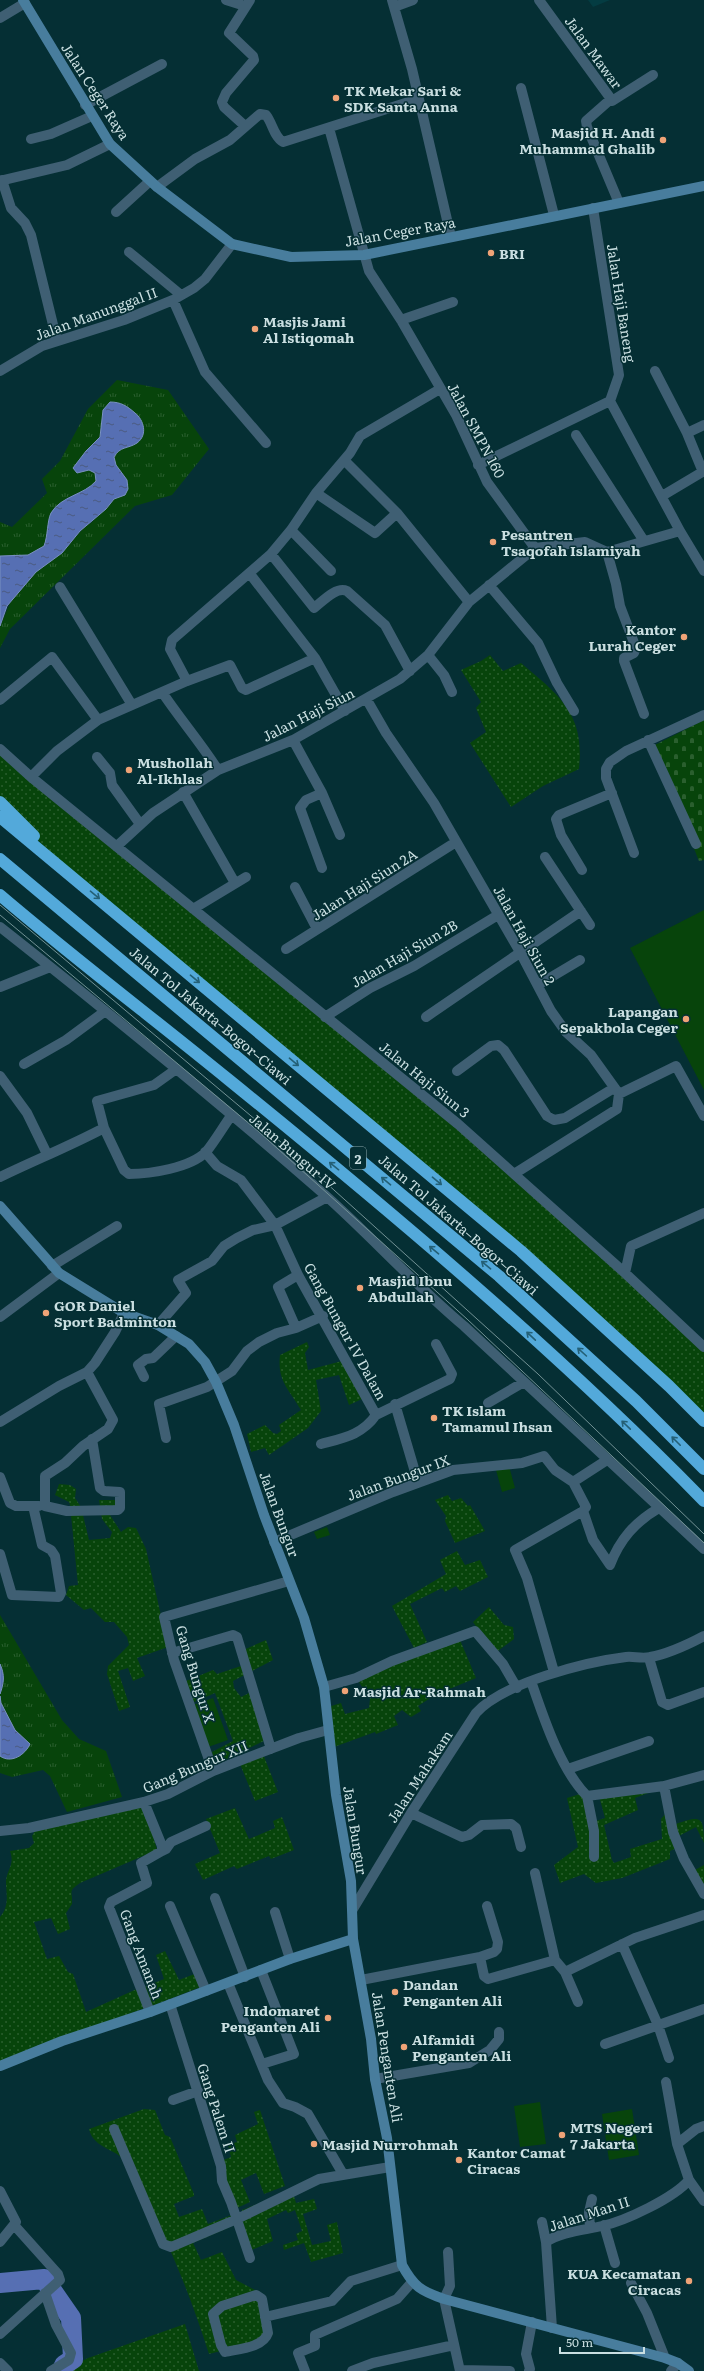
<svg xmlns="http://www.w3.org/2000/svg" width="704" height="2371" font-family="Literata,serif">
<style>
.built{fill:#043c42}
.grass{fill:url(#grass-dots)}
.cemetery{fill:url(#cemetery-stones)}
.park{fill:url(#park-tufts)}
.pitch{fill:#07440b}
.water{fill:url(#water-ripples);stroke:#7991c1}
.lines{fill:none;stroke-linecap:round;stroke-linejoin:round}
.river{stroke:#566fb3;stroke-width:20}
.street{stroke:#3f5f73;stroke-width:10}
.secondary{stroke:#487d9d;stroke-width:10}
.highway{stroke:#53a9da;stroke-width:12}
.tram{stroke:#729194;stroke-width:1}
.oneway{stroke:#246076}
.poi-dot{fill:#efa377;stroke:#052f34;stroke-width:1.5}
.labels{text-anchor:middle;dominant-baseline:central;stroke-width:3;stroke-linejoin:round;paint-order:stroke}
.shield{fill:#052f34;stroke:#8faaad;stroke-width:1}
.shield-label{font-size:13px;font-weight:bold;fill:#cadfe1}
.street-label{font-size:14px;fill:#cadfe1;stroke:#052f34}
.poi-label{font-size:14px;font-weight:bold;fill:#cadfe1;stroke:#052f34;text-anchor:start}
</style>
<defs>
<pattern id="grass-dots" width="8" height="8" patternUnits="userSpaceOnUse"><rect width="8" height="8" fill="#07440b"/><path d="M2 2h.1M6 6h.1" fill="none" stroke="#2a5f2e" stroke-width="1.8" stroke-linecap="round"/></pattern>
<pattern id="cemetery-stones" width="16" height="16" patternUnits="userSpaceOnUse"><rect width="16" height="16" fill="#07440b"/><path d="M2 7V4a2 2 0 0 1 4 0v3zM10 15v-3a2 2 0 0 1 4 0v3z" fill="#2a5f2e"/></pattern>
<pattern id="park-tufts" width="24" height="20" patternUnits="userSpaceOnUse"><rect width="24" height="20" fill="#07440b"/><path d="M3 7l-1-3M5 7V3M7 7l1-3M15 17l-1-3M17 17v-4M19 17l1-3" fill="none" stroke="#2a5f2e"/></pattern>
<pattern id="water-ripples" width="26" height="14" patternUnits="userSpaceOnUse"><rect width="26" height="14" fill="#566fb3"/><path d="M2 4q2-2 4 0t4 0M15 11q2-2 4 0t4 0" fill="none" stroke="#4b5b81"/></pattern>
</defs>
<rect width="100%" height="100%" fill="#052f34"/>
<path class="built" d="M588,0H610L593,7Z"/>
<path class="grass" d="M490,655L503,671L521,663C560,696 585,714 579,769L543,786L511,807L470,743L486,732L476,708L481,702L461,670L481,661Z
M0,749L328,1019L600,1250L704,1349V1423L521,1251L76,879L0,802Z
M307,1342L309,1347L305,1353L308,1370L342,1361L362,1399L349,1405L339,1375L316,1380L321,1411L308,1428L269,1455L265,1448L251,1452L247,1434L265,1425L273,1433L277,1434L281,1431L279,1425L301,1410C289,1389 277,1381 280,1355Z
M59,1484L70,1485L76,1489L75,1498L81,1507L89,1540L110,1538L112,1532L102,1519L99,1500H116L121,1505L108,1512L121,1532L128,1527L136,1528L146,1549L168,1647L137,1658L145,1676L133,1681L128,1668L118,1671L130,1707L119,1711L107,1674L108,1666L129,1645L127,1637L114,1622H105L91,1608L84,1610L66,1595L69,1586L78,1585L70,1505L69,1502L55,1495Z
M448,1495L452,1501L461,1498L468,1506L470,1505L485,1531L455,1543L445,1521L446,1516L435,1500Z
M457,1551L465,1565L480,1560L488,1577L460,1591L456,1586L445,1592L442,1588L410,1604L427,1642L414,1648L392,1606L446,1574L440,1560Z
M489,1607L504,1625L513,1627L514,1639L495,1653L473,1622Z
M266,1640L273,1660L233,1681L234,1688L241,1697L257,1689L272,1737L216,1764L212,1752L233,1741L215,1693L194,1702L186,1681L213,1670L217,1674L244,1665L241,1651Z
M460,1640L476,1678L435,1695L418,1706L421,1711L411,1717L402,1710L394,1716L398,1725L376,1734L375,1732L334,1747L328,1707L341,1703L345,1714L369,1708L370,1699L357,1679Z
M263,1754L278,1792L255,1801L240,1764Z
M667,1786L635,1798L638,1810L604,1825L612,1860L614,1863L631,1857L630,1849L662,1839L661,1819L666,1813L676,1824C700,1816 704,1815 704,1843L696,1827L677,1837L681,1846L670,1851V1859L622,1878L596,1883L584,1874L560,1883L554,1865L578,1847L567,1798L583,1793L593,1822L605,1818L599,1796Z
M141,1806L146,1810L157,1850L80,1883C67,1892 73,1891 72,1904L66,1913L70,1929L58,1934L51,1918L34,1922L47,1959L59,1956L68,1972L73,1974L86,2012L139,1988L147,2007L0,2064V1917C10,1905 6,1894 6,1881C7,1869 15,1865 10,1851L29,1848L34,1843L32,1836L35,1831Z
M235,1808L249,1839L275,1828L273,1821L282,1817L294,1850L271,1859L269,1856L237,1869L234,1866L203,1880L195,1864L220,1853L206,1819Z
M704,1865V1889L695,1870Z
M165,1951L179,1980L197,1973L203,1986L149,2007L142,1988L164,1979L156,1955Z
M144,2109L155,2110L165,2135L170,2137L194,2194V2196L174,2204L179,2217L202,2209L208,2224L232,2215L228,2228L193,2243L201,2260L222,2252L236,2280L257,2291L273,2334L270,2338L209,2354C188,2288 162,2225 127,2164C118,2148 94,2150 89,2129Z
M260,2110L285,2186L264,2194L256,2173L241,2180L250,2202L237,2208L223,2182L221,2161L231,2157L228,2145L237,2142L235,2135L258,2124L254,2112Z
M292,2190L296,2203L314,2199L317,2209L303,2214L312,2245L331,2241L327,2225L337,2222L343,2253L311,2262L304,2243L284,2250L283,2245L298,2240L296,2234L302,2231L295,2210L288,2213L286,2210L267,2219L273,2241L249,2251L242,2231V2210Z
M185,2324L199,2371H63L88,2358Z"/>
<path class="cemetery" d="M704,720V860L699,861L653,746Z"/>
<path class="park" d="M117,380L168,390L209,449L172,495L135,506L10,629L0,648V626L11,601L36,572L62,553L86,525L91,523L114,499L122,496L127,480L116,465L114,457L118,450L123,448L102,425L100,437L86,451L73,468L77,473L89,470L96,473V481C87,492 71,493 61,503C48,514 50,532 44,546L28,555L0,556V522L12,527L47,493L42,479L60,461L88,409Z
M0,1615L62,1720L79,1739L106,1751L122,1797L67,1812L50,1776L43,1770L12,1777L0,1773Z"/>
<path class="pitch" d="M704,910V1090L630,948Z
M509,1466L515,1488L502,1492L496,1470Z
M327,1527L330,1535L317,1539L314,1532Z
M213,1698L228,1740L208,1747L193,1705Z
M540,2102L546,2144L520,2147L514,2106Z
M632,2109L639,2155L609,2160L602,2114Z"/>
<path class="water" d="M110,402C121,402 127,406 135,413C144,420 148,435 137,443C128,449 120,446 114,457L116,465L127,480L128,489L125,495L114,499L106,509L80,531L62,553L36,572L7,606L0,626V556L28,555L44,546C48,536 47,521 51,513C61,496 84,495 96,481L95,473L89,470L77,473L73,468L86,451L100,437L103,410Z
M0,1664C5,1675 4,1683 0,1694Z
M0,1696L1,1703L15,1730L30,1744C25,1755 11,1764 0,1756Z"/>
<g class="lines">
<path class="river" d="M0,2283L44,2279L71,2318L73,2359L64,2365"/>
<path class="street" d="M226,0L245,6
M392,0L412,69L451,237
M539,0L611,99L586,121L587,127L619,203
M394,7L413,0
M0,18L25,3
M521,88L554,215
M612,101L653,75
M85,105L162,64
M245,126L224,107L222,102L226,93L254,60L253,56L229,33L250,0
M329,128L369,271L401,320L456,415L487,482L535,548L585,542L607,552L680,531L704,571
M31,139L51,134L92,116
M2,180L11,208L25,223L31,235L57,341
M0,181L67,165L110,144
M157,187L195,159L230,140L260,114L266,115C272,122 274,137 283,142L418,99
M593,208L619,375L610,401
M116,212L150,181
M129,252L181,295
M173,300L205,372L266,443
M401,320L453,302
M0,371L42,346L124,320L173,300L194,288L205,279L232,244
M655,371L687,433L703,472
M610,401L680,531
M687,433L704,425
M576,435L644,541
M478,465L610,401
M316,493L375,533L397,513L344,460
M662,496L704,471
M397,513L469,602
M291,530L331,571
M607,552L616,584L620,606L636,648L634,653L624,658V661L644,714
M271,554L314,608C322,602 336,586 347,591L385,625L410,671
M250,574L315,658L345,711
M489,585L538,643L557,683L574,711
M60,587L132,705
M428,655L444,675L452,692
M187,681L170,649L172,640L271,554L291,530L316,493L350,453L360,436L440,389
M162,692C180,719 201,743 218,770
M0,700L52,657L98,720
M367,700L386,733L434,803L520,952L551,1011L566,1032L591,1055L619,1094L676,1066L704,1116
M293,740L322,793L340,835
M648,740L696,844
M0,749L31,777L458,1124L625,1273L704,1347
M97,757L110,773L112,785L140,824
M31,777L57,751L98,720L187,681L230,665L242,688L246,690L315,658
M183,792L235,883
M322,793L306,800L300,808L322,868
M117,846L153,813L218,770L293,740L400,679L428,655L469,602L535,548
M634,853L606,778V769L610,762L626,751L704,715
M545,857L590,925
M582,870L561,835L556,819L559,815L612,793
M295,887L317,929
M193,909L246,877
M0,927C109,1013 220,1103 325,1195C372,1237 415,1285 464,1326L704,1549
M286,949L456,842
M538,985L580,960
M0,987L50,967
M325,1017L370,988L414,966L498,915
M426,1017L581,911
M24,1064L66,1040L104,1012
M457,1071L491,1046L498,1045L504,1050L547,1116L554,1120L565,1118L614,1088
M0,1076L27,1113L47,1154
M104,1128L97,1101L154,1085L175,1070
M514,1174L617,1109L619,1094
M0,1177C35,1160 70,1146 104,1128L124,1170L129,1174C150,1174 190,1168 206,1152C215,1141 223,1127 231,1116
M327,1197L275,1225L298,1275L376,1415L450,1379L452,1374L436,1344
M52,1266L117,1226
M625,1273L631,1246L704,1213
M0,1317L59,1273
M158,1325L186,1293L178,1280L212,1261L224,1246L237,1238L253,1230L275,1225L241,1180L217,1166L205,1152
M296,1328L323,1316
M87,1372L113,1420L108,1429L83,1446L65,1463L45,1476V1506L67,1511L118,1510L120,1508V1492L104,1491L100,1488L92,1439
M144,1377L138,1365L146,1359L153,1358L176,1336
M488,1403L524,1382
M395,1404L418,1482
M0,1422L59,1386L87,1372L95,1363L115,1332L124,1313
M166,1438L159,1404L207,1387L232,1371L247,1351L259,1342L277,1333L296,1328L278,1287L298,1275
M321,1444C343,1438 362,1435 376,1415
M0,1477L10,1503L16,1506H39
M583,1511L586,1507L573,1482L607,1460
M274,1542L393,1492L453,1470L522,1463L544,1456L555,1470L573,1482
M0,1554L12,1595L59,1597L61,1593L55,1556L51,1550L42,1545L33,1506
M610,1565C620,1539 635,1522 659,1508
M172,1653L233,1635L237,1637L271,1749
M649,1658L662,1702L668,1705L704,1692
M554,1672L527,1578L515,1550L583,1511L593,1540L610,1565
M531,1681C543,1716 560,1769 587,1796L664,1786L704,1775
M324,1687L356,1678L392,1661L475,1631L503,1664L517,1688
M568,1769L649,1741
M213,1771L174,1660L164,1617L289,1581
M664,1786L673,1832L684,1859L704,1894
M587,1796L594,1831V1857
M144,1802L162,1846V1851L141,1863L147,1883L111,1902L109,1907L150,2012
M411,1813L462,1837L469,1835L482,1825L511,1824L516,1828L521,1847
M0,1831L29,1828L144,1802L168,1794L213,1771L299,1738L328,1730
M162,1851L166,1849L171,1842L206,1826
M535,1873L555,1960
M215,1898L245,1977
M170,1906L206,1991
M353,1909L411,1813L476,1713C503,1683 585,1662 626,1657C633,1656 642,1659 650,1657C668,1654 687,1645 704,1636
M275,1912L290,1959
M622,1944L658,2025L669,2058
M480,1957L494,1952L497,1949L498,1942L487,1906
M261,1970L294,2054L262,2064
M565,1972L578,2002
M361,1980L480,1957L484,1976L488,1979L555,1960L565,1972L635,1938L704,1915
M228,1983L268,2080L283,2103L295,2107L308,2114L343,2174
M170,2004L221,2166L222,2181L231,2202L250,2258
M605,2044L704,2009
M375,2079L469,2063L490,2050L499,2039V2032
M173,2100L198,2091
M114,2129L163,2244L171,2247L237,2219L319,2179L390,2167
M677,2144L696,2129L704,2126
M689,2180L704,2201
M0,2191L16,2222L0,2242
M542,2222L546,2242
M604,2225L615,2263
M590,2228L589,2212L592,2199
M448,2252L450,2286L444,2299L460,2371
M631,2283L647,2313L665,2358
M45,2293L56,2325L71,2353L69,2360L51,2371
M256,2295L262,2299L268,2333C263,2348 238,2349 225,2352L221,2345L213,2314L222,2306Z
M265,2317L332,2301L351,2281L402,2265
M552,2328L546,2242C560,2232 585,2230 602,2226C625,2221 674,2198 689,2180L677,2144L666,2082
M0,2334L60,2280L58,2274L15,2226
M0,2363L8,2371
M460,2370L510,2371
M305,2371L298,2353L315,2346V2335L397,2299L412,2282
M352,2371L373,2363L454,2345
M529,2371L530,2369L526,2354L532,2322
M671,2371L678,2363"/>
<path class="secondary" d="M23,0L110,144L157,187L232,244L291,257L364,255L704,186
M0,1206L59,1273L124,1313L158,1325L189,1344L205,1362L216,1382L234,1425L264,1515L304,1618L324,1687L336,1795L351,1881L353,1939L371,2039L375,2079L387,2138L402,2265C414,2287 421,2291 444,2299L665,2358L678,2363L689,2371
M0,2066L62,2041L150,2012L290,1959L353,1939"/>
<path class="highway" d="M0,802L34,836
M0,817L521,1251L669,1386L704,1421
M0,859L499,1276L636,1401L704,1469
M0,895C75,959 153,1018 229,1080C393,1213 556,1350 704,1501"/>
<path class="tram" d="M0,905L263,1126L538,1374L704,1534
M0,915L258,1131L467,1319L704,1543"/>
</g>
<defs><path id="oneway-shaft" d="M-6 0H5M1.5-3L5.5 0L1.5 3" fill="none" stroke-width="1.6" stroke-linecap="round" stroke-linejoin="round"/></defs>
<g class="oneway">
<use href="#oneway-shaft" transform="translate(95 895) rotate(40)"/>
<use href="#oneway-shaft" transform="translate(195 979) rotate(40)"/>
<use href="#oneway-shaft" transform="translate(294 1062) rotate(40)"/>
<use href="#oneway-shaft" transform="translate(334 1166) rotate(-141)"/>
<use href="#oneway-shaft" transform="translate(386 1181) rotate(-140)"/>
<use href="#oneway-shaft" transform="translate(437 1181) rotate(40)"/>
<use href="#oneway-shaft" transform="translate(434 1250) rotate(-140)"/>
<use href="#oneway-shaft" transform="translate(486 1265) rotate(-140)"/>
<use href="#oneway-shaft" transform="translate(531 1336) rotate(-137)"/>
<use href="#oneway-shaft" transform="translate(582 1352) rotate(-138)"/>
<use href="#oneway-shaft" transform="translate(626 1425) rotate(-136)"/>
<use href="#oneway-shaft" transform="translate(676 1441) rotate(-135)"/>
</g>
<g class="poi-dot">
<circle cx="336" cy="98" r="4"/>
<circle cx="663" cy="140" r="4"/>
<circle cx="491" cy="253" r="4"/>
<circle cx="255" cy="329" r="4"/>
<circle cx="493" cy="542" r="4"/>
<circle cx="684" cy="637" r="4"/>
<circle cx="129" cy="770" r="4"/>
<circle cx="686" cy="1019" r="4"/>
<circle cx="360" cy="1288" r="4"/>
<circle cx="46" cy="1313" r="4"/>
<circle cx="434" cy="1418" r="4"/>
<circle cx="345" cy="1691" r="4"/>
<circle cx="395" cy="1992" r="4"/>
<circle cx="328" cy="2018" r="4"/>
<circle cx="404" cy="2047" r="4"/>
<circle cx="562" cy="2135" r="4"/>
<circle cx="314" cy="2144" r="4"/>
<circle cx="459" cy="2160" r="4"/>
<circle cx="689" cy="2281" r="4"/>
</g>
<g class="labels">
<rect class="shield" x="350" y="1147" width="16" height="22" rx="3"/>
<g class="shield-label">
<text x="358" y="1158">2</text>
</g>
<g class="street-label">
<text transform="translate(594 52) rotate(54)">Jalan Mawar</text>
<text transform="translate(96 91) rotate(57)">Jalan Ceger Raya</text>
<text transform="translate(400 231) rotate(-10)">Jalan Ceger Raya</text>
<text transform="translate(622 303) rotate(81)">Jalan Haji Baneng</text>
<text transform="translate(96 313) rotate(-20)">Jalan Manunggal II</text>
<text transform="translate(477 430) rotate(62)">Jalan SMPN 160</text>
<text transform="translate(308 714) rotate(-27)">Jalan Haji Siun</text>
<text transform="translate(364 884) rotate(-32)">Jalan Haji Siun 2A</text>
<text transform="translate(525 935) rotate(61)">Jalan Haji Siun 2</text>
<text transform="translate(404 953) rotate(-30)">Jalan Haji Siun 2B</text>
<text transform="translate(211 1015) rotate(40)">Jalan Tol Jakarta–Bogor–Ciawi</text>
<text transform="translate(425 1079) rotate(39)">Jalan Haji Siun 3</text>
<text transform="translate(293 1151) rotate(41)">Jalan Bungur IV</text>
<text transform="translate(459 1224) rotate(41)">Jalan Tol Jakarta–Bogor–Ciawi</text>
<text transform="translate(346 1331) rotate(61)">Gang Bungur IV Dalam</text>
<text transform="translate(398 1477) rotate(-20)">Jalan Bungur IX</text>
<text transform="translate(280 1514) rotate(70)">Jalan Bungur</text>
<text transform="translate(196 1674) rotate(73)">Gang Bungur X</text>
<text transform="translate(195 1766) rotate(-23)">Gang Bungur XII</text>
<text transform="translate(419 1776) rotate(-57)">Jalan Mahakam</text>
<text transform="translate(356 1830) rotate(81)">Jalan Bungur</text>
<text transform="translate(142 1954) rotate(69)">Gang Amanah</text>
<text transform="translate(388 2057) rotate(81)">Jalan Penganten Ali</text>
<text transform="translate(217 2108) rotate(72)">Gang Palem II</text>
<text transform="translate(589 2213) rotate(-18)">Jalan Man II</text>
</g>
<g class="poi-label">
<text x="344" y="90">TK Mekar Sari &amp;<tspan x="344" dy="16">SDK Santa Anna</tspan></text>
<text x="655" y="132" text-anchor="end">Masjid H. Andi<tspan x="655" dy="16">Muhammad Ghalib</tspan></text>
<text x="499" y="253">BRI</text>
<text x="263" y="321">Masjis Jami<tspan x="263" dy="16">Al Istiqomah</tspan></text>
<text x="501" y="534">Pesantren<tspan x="501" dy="16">Tsaqofah Islamiyah</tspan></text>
<text x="676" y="629" text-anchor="end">Kantor<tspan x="676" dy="16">Lurah Ceger</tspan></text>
<text x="137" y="762">Mushollah<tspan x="137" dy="16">Al-Ikhlas</tspan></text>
<text x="678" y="1011" text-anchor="end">Lapangan<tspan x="678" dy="16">Sepakbola Ceger</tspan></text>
<text x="368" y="1280">Masjid Ibnu<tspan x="368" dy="16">Abdullah</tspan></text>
<text x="54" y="1305">GOR Daniel<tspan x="54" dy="16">Sport Badminton</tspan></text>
<text x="442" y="1410">TK Islam<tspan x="442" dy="16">Tamamul Ihsan</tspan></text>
<text x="353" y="1691">Masjid Ar-Rahmah</text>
<text x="403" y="1984">Dandan<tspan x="403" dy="16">Penganten Ali</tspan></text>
<text x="320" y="2010" text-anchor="end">Indomaret<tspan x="320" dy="16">Penganten Ali</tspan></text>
<text x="412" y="2039">Alfamidi<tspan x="412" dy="16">Penganten Ali</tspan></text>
<text x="570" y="2127">MTS Negeri<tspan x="570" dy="16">7 Jakarta</tspan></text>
<text x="322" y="2144">Masjid Nurrohmah</text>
<text x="467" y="2152">Kantor Camat<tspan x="467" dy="16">Ciracas</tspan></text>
<text x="681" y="2273" text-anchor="end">KUA Kecamatan<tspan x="681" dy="16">Ciracas</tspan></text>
</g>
</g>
<path d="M560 2347v6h84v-6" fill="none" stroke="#cadfe1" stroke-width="2"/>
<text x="566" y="2347" font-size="12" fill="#cadfe1" stroke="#052f34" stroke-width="3" paint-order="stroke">50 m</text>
</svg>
